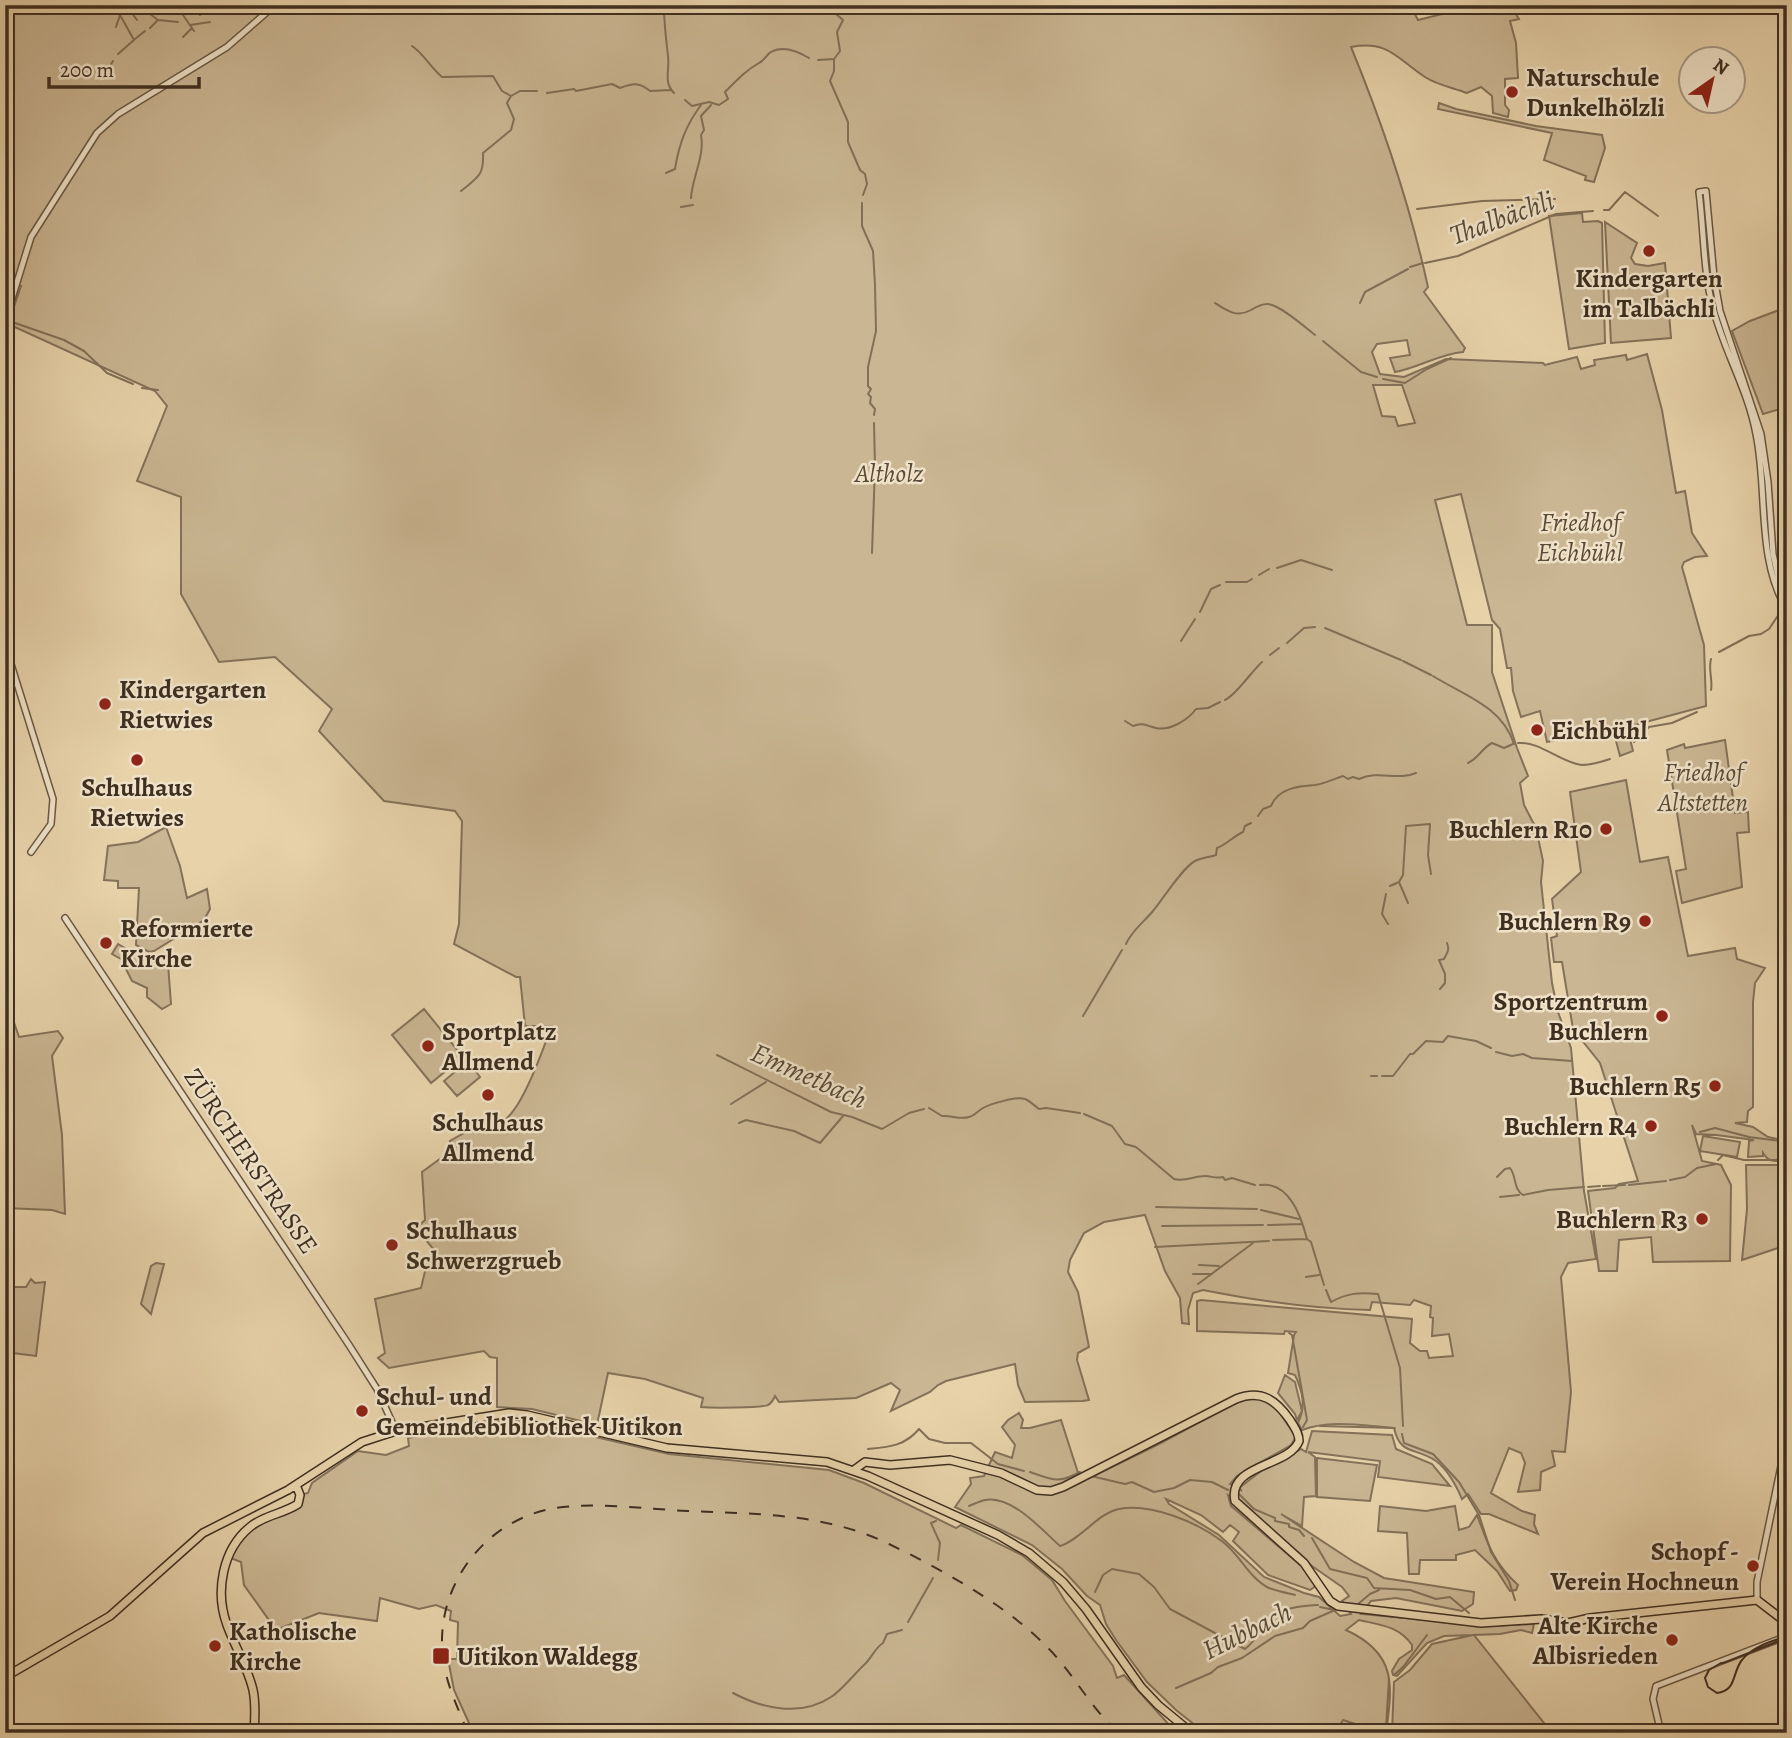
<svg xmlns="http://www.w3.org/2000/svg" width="1792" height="1738" font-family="Alegreya,serif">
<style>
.green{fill:#cab693;stroke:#84725a;stroke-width:2;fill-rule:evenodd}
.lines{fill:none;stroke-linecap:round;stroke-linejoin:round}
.stream{stroke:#827057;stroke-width:2}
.minor-casing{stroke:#695843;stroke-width:8}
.major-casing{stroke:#3f2f21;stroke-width:10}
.minor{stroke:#efe2c8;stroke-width:5}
.major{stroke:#e7d2aa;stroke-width:7}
.tram{stroke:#3f2f21;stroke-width:2}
.rail{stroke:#3f2f21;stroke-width:2;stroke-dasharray:12 12;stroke-linecap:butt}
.poi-dot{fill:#8f2418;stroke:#efe2c8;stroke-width:2.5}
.labels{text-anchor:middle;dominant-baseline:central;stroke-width:5;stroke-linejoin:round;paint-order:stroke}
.poi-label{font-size:26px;font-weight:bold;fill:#3f2f21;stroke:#efe2c8;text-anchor:start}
.park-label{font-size:26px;font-style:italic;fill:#5b4a38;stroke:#efe2c8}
.street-label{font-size:26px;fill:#3f2f21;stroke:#efe2c8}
.water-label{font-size:28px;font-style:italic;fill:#5b4a38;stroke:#efe2c8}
</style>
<rect width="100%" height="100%" fill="#e7d2aa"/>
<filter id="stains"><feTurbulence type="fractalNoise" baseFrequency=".00286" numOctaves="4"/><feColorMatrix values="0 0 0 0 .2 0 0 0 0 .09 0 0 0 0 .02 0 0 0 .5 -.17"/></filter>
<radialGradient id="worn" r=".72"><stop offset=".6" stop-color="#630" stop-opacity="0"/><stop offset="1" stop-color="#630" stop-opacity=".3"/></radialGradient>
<path class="green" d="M5,5H1410L1418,20L1462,9L1488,8V5H1510L1519,19L1510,21L1516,43L1518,78L1505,79V105L1509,110L1508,117L1493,113L1492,96L1481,87L1467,93C1454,88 1437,85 1425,77C1397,59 1389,40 1351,47C1383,125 1410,205 1428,287L1424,292L1465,348L1463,352C1439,354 1418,368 1395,372L1390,358L1410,355L1407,340L1377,344L1372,352L1380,374L1404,377L1446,359L1543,363L1545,365L1577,357L1581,369L1595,365L1594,360L1626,355L1627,360L1647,354L1662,410L1676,493L1685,491L1692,533L1707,556L1695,557L1684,562L1682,567L1704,645L1706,706L1627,727L1633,751L1620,756L1612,726L1547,742L1540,711L1521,717L1513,691L1511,668H1507L1500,629L1492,620L1461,494L1435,500L1467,625H1492V672L1517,748L1528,776L1520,783L1524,805L1536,828L1543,861L1541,882L1552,983L1558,1012L1571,1048L1584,1191L1596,1259L1568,1263L1561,1277L1571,1392L1565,1452L1552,1451L1555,1466L1541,1472L1540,1490L1518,1492L1525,1463L1521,1453L1509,1448L1491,1493L1522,1511L1535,1515L1534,1524L1538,1534L1489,1514H1481L1468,1494L1462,1499C1456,1485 1448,1470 1436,1461C1416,1447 1400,1456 1394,1428C1365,1426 1330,1419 1302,1430L1298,1423C1306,1407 1303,1392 1295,1375L1288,1373L1294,1335L1296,1332L1285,1331L1284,1334L1197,1331V1301L1201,1300L1412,1319L1410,1343L1420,1351H1427L1429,1358L1453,1356L1449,1334L1432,1336L1433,1318L1430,1317L1431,1306L1414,1300L1410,1305L1372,1302L1370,1310C1314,1309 1258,1301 1203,1290L1193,1293L1188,1310L1189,1324L1182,1323L1180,1298L1165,1271L1145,1215L1104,1222L1084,1233L1070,1260L1068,1272L1078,1292L1089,1347L1078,1353L1077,1360L1089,1400L1083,1401L1025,1402L1018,1385L1015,1364L946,1381L938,1385L930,1392L891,1411L900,1390L891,1383L856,1398L779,1402L775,1396C773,1400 772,1403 768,1405C763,1408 710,1408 701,1407L703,1398L645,1379L608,1373L597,1425L532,1409L497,1407V1358L490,1357L484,1351L389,1368L379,1359L378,1358L385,1353L375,1299L421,1288L427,1263L435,1251L416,1228L425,1220L422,1172L448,1153L450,1141L473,1128C515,1146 540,1053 552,1026H525L520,977H516L454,944L459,924L462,821L455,811L384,801L319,731L332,709L275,657L219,662L181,594V497L137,481L167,406L155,391L8,324L21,286L5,281ZM1373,385H1402L1415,423L1398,426L1395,417L1382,416Z
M1439,103L1456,109L1536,126L1602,135L1605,148L1594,182L1585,180L1586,176L1544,160L1552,133L1438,109Z
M1582,213L1583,222L1598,221L1602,223L1605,343L1569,349L1549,216Z
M1605,222L1637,243L1631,258L1635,264L1648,266L1665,263L1671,338L1611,343Z
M1787,307V407L1763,414L1732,331L1750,321Z
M1725,740L1735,813L1748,812L1749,832L1737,833L1742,887L1682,903L1676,871L1686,869L1667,750L1684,744L1685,748Z
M1626,780L1640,862L1668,857L1688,956L1735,948L1737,959L1765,968L1755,983L1753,1002V1107L1748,1111L1747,1122L1735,1123L1753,1127L1768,1137L1787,1141V1159C1776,1162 1769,1163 1763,1153V1156L1748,1157L1749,1141L1754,1140L1716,1135L1696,1134L1692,1125L1702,1161L1721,1165L1731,1185L1730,1261L1653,1262L1651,1237L1619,1240L1617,1271H1599L1588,1191L1615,1188L1619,1184L1638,1181L1600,1063L1573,1029L1562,962H1554L1551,938L1557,936L1552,899L1581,872L1570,792Z
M166,827L180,866L187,898L207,889L210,909L204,920L154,951L149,952L136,945L139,888H118V881L104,880L108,846L138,842Z
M118,944L143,958L168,964L171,1004L162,1009L147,997V988L132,981L125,967L128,963L112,954Z
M424,1009L463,1057L431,1083L392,1035Z
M5,1013L11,1014L19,1037L58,1031L63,1038L52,1056L62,1135L65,1214L52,1210L5,1208Z
M468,1061L480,1077L457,1096L444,1081Z
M1703,1136L1740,1142L1737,1157L1700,1151Z
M1746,1165H1787V1245L1742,1260L1747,1209Z
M5,1249H8L7,1287H26L31,1279L35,1283L45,1282L36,1356L5,1352Z
M156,1263L164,1264L151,1314L141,1304L151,1266Z
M1285,1375L1295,1382L1302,1411L1297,1420L1295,1414L1278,1393Z
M1259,1398L1275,1406L1296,1437L1291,1445L1237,1476L1230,1484L1242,1491L1239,1488L1265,1468L1301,1449L1306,1452L1312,1431L1392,1435L1396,1449L1432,1464L1450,1486L1378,1477L1380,1461L1308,1452L1315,1457L1316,1496L1304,1497L1302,1526L1281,1514L1354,1562L1384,1578L1474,1592L1473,1604L1462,1611L1396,1598L1371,1601L1361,1614L1491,1626L1534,1624L1532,1633L1521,1630L1500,1634L1474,1635L1552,1733L1541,1728L1536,1733H1392L1394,1682L1410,1670L1432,1644L1473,1635L1444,1636L1427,1643L1397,1676L1393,1675L1392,1671L1399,1659L1412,1650V1645C1399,1626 1380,1625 1359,1620L1346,1630C1396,1653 1393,1683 1386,1733H1205L1176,1710L1147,1682L1116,1640L1106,1624L1100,1605L1087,1596L1062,1569L1032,1545L955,1507L971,1484L970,1478L984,1476L995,1452L1012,1458L1015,1445L1002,1427L1008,1420L1019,1413L1023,1420L1021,1428H1030L1061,1420L1081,1482L1157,1445L1241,1400ZM1228,1495L1241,1503L1312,1566L1342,1587L1349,1596L1342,1601L1351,1614L1340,1616L1319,1597L1304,1593L1264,1577L1219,1535L1169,1504L1166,1499L1201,1515L1223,1532L1230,1525L1239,1532L1233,1541L1268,1575L1310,1590L1316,1586L1304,1568L1231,1506Z
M505,1420L535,1423L669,1454L829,1470L864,1483L956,1528L961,1525L1022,1555L1052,1580L1065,1601L1113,1666L1117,1678L1124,1675L1171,1727L1180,1733H491L487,1727L473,1732L454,1690L448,1659H457L458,1622L450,1620L451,1611L436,1605L419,1609L380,1598L377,1621L319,1613L276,1630L244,1585L241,1562L228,1557L244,1533L293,1507L300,1495L308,1493L312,1483L358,1451L386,1455L409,1446L408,1438Z
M1317,1458L1377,1465L1370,1501L1317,1497Z
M1380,1506L1426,1511L1455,1506L1459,1530L1469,1527L1477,1515C1488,1545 1494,1563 1518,1585L1516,1590L1510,1591L1497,1571L1475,1550L1456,1555V1560H1420L1419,1574H1409L1407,1533L1378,1531Z"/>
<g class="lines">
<path class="stream" d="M126,5L137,20
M138,5L158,20L178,22
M176,5L194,31
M194,5L200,15
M840,5L836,14L843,20L837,32L840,51L834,59V71L830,81L848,122V142L860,170L865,174L867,184L863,195
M664,6C664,23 666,39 668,56C670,70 663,82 674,93
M190,25L210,22
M116,27L120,15
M150,28L157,21
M183,37L192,28
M135,39L145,31
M412,46C424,54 430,67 442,77L493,76L502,91L511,96L520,91H537
M118,54L134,40L120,15L124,5
M818,60L834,59
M107,71L113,61
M547,93L574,89L576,91L612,84L620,88C633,83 639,82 650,91L671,90
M685,100L692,106L709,102L719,105L728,99L725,92C737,80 745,71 759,63C764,61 767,54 771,52C783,45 799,52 809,58
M666,173L675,169C679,144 686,125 701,105
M461,191C478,177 484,176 483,153L511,130L514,119L507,103L511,96
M691,198C692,178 705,156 701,135L704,130L701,116L711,105
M862,203V226L873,251L875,285L876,331L868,367V386L871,389L868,394L871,397L870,403L875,409L874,415
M681,207L693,205
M1417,209L1482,201L1555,199
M1604,210H1609L1625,192L1658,216
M1425,263L1458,256L1556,214L1593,211
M1410,267L1423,263
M1215,303C1227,311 1237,318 1251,310C1256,307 1262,304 1267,304C1279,304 1305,327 1315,335
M1360,303L1365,292L1408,269
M15,323L64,340L84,351L107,373L133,384
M1323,341L1361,372L1377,377
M1383,379L1405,383L1427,369L1451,358
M142,388L158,390
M872,553L875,467L874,423
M1277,568L1301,560L1332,570
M1259,575L1269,569
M1226,582H1247L1252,579
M1200,612L1211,589L1220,585
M1325,628L1401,660
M1181,641L1195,619
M1287,643L1304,628L1315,627
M1719,652L1749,636L1761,634L1769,629L1779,614
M1270,655L1279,648
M1403,661L1431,675
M1433,676C1463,695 1502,706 1514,744
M1711,690C1713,680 1708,669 1711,659
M1225,700C1236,695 1251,672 1262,662
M1125,721L1133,726C1143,722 1147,726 1156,728C1170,731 1188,720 1196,709L1208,708L1220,702
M1634,742L1649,727L1672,723L1697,712
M1518,743C1540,741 1561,763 1582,765C1590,765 1601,762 1610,759
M1468,763C1479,758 1482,748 1492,743L1504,748L1513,744
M1258,816L1263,809L1271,806C1278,788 1299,786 1315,785C1324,784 1334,779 1343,776L1348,779L1353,777L1359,779C1378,770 1398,781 1416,773
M1399,882L1408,903
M1390,886L1399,882L1403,875L1406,826L1430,824L1428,855L1431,874
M1386,894L1382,914L1388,924
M1126,944C1132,930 1144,922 1153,911C1163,899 1182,868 1195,861C1201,858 1210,857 1216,855L1217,848C1224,846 1234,836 1243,832L1245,826L1251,823
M1440,989L1445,983V974L1439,960L1444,959C1447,952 1450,951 1447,943
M1083,1016L1122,950
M1496,1052L1512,1056L1523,1054L1532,1058L1572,1061
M717,1055L831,1112L852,1117L882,1129L909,1113L924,1109
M1371,1076H1377
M1382,1076H1393L1410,1054H1413L1426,1041L1443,1042L1448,1036L1476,1041L1491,1048
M731,1104L766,1082
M929,1108L942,1116C952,1115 959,1120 969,1117C974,1116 978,1111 983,1108C990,1104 1017,1096 1025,1099C1030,1101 1035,1106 1039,1109L1046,1108L1080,1113
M1084,1114L1112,1126L1125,1144L1136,1147L1174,1179C1185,1182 1194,1176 1205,1176C1212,1176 1215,1179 1223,1177L1225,1180L1232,1178L1255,1185
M739,1123L746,1120L794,1131L820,1143L843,1116
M1700,1132L1715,1128L1749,1137L1787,1142
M1718,1160L1723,1155L1744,1160H1777L1787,1150
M1497,1177L1505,1169L1510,1168C1517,1177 1513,1189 1523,1195L1548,1190L1584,1187
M1670,1180L1685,1177L1697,1168L1716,1164
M1260,1185C1289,1181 1301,1216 1307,1239L1311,1242L1324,1285
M1629,1185L1666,1181
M1603,1186L1625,1185
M1588,1187L1600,1186
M1500,1197L1519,1195
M1156,1207L1257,1209
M1261,1210L1299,1219
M1268,1225L1302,1224
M1162,1226L1263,1225
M1273,1240L1307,1239
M1155,1247L1269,1241
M1199,1265L1219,1266
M1193,1274H1212
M1306,1277L1319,1275
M1198,1284L1253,1243
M1326,1290L1331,1302C1347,1293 1360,1292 1378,1294L1400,1368L1403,1426
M1289,1333L1292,1335L1307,1420L1303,1427
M1320,1426L1395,1428
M1402,1434L1404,1443L1433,1454L1459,1482L1479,1515L1491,1552L1509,1581L1515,1600
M868,1449C889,1447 905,1446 919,1429L929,1439L945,1443H971L998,1464L1024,1471
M1030,1472C1053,1480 1058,1484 1080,1472
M1091,1476L1125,1484L1132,1482L1154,1492L1174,1488L1190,1480L1212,1482L1228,1490
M1239,1494L1254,1509L1275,1518V1521L1289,1524V1527L1299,1530L1304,1536
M969,1506C974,1504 980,1501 985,1500C1012,1495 1042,1530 1060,1546C1080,1540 1098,1513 1119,1509C1151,1503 1197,1522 1223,1542C1240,1555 1250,1579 1269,1588C1277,1591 1287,1593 1295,1595
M936,1521L931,1523L940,1543L938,1560
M1312,1538L1330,1569L1367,1578L1374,1588L1410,1590L1436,1599L1450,1597L1469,1613
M1778,1591L1787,1590
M1095,1592L1103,1575L1112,1569L1139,1574L1154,1587L1170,1609L1245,1649C1256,1641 1261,1628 1270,1619C1283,1607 1302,1606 1318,1605
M1358,1604L1370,1594L1379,1590
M1320,1607L1334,1610
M908,1622L933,1578
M1394,1675L1403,1667L1427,1635
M1176,1688L1211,1673L1218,1667L1242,1658L1275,1636L1303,1628L1310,1621L1335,1610
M733,1693C763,1709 801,1717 831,1697C841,1691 856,1672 866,1663C872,1657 875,1648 883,1643L887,1634L902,1630
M1386,1728L1389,1679
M1335,1733L1343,1720L1383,1733
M1386,1733V1732"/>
<defs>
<path id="minor" d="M5,321L31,237L97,133L118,114L227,47L275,5
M1785,608L1773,554L1768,482L1761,434L1720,311L1714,277L1706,191L1699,192C1704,230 1703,271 1713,308C1724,351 1748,390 1756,434C1768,491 1756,559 1787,610
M5,645L53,799L51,824L31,852
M65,918L349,1345L377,1389L396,1431
M1757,1600V1582L1781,1466L1787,1447
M1661,1733L1653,1699L1656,1686L1787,1636"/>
<path id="major" d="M854,1470L865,1462L890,1465L950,1460L1001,1473L1037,1490L1051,1491L1063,1487L1236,1399C1261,1389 1276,1400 1290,1420C1294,1427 1299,1432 1299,1441C1289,1467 1227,1464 1235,1501L1304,1563L1330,1601L1338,1606L1481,1623L1541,1619L1568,1623L1590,1618L1757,1600L1787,1623
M5,1677L110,1616L203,1533L288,1490L362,1442L396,1431L509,1413L527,1415L667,1448L827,1462L868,1476L998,1535L1029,1553L1063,1582L1086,1609L1141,1687L1158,1705L1192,1733
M254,1733C255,1719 256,1704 253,1690C248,1668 235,1647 227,1625C215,1592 222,1550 250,1527C264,1515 283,1514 298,1504L300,1495L296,1485"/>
</defs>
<use href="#minor" class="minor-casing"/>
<use href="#major" class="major-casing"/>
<use href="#minor" class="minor"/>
<use href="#major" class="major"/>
<path class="tram" d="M1787,1636C1772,1641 1752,1647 1742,1660C1732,1672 1737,1691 1717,1693L1708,1687L1705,1678L1709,1670L1721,1663H1723C1744,1655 1765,1646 1787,1638"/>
<path class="rail" d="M468,1733C458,1708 446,1684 443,1658C434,1587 484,1520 555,1508C594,1502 647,1509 687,1511C757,1514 825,1513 889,1544C941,1569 1008,1606 1048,1648C1074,1674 1091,1709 1119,1733"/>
</g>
<g class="poi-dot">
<circle cx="1512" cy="92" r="7"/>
<circle cx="1649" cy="251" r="7"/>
<circle cx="105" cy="704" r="7"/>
<circle cx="1537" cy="730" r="7"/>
<circle cx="137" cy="760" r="7"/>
<circle cx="1606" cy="829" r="7"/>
<circle cx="1645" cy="921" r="7"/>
<circle cx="106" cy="943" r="7"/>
<circle cx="1662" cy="1016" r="7"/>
<circle cx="428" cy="1046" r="7"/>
<circle cx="1715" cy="1086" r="7"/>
<circle cx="488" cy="1095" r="7"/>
<circle cx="1651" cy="1126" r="7"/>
<circle cx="1702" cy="1219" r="7"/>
<circle cx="392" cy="1245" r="7"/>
<circle cx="362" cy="1411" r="7"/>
<circle cx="1753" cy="1566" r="7"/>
<circle cx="1672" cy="1640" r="7"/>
<circle cx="215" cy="1646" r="7"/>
<rect x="432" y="1647" width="18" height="18" rx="3.5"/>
</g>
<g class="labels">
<g class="poi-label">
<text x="1526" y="77">Naturschule<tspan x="1526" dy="30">Dunkelhölzli</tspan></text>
<text x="1649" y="278" text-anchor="middle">Kindergarten<tspan x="1649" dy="30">im Talbächli</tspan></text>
<text x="119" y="689">Kindergarten<tspan x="119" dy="30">Rietwies</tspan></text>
<text x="1551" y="730">Eichbühl</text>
<text x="137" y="787" text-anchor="middle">Schulhaus<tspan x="137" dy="30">Rietwies</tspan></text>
<text x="1592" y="829" text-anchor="end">Buchlern R10</text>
<text x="1631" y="921" text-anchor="end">Buchlern R9</text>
<text x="120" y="928">Reformierte<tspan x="120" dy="30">Kirche</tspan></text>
<text x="1648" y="1001" text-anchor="end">Sportzentrum<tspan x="1648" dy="30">Buchlern</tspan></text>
<text x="442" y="1031">Sportplatz<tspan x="442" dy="30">Allmend</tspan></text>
<text x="1701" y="1086" text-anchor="end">Buchlern R5</text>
<text x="488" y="1122" text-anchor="middle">Schulhaus<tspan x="488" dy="30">Allmend</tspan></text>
<text x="1637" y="1126" text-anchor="end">Buchlern R4</text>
<text x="1688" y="1219" text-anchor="end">Buchlern R3</text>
<text x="406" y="1230">Schulhaus<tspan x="406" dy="30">Schwerzgrueb</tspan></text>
<text x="376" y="1396">Schul- und<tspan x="376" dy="30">Gemeindebibliothek Uitikon</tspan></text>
<text x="1739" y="1551" text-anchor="end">Schopf -<tspan x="1739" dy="30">Verein Hochneun</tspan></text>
<text x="1658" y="1625" text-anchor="end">Alte Kirche<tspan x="1658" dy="30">Albisrieden</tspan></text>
<text x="229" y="1631">Katholische<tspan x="229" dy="30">Kirche</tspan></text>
<text x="457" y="1656">Uitikon Waldegg</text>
</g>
<g class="park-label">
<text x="889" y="473">Altholz</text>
<text x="1580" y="522">Friedhof<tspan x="1580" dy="30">Eichbühl</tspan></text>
<text x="1703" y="772">Friedhof<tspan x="1703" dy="30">Altstetten</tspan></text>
</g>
<g class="street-label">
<text transform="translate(251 1161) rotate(56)">ZÜRCHERSTRASSE</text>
</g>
<g class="water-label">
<text transform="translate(1502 218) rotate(-20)">Thalbächli</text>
<text transform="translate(809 1076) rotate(24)">Emmetbach</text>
<text transform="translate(1247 1631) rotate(-26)">Hubbach</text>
</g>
</g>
<rect width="1792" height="1738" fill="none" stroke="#e7d2aa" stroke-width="28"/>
<rect x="7" y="7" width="1778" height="1724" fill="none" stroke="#3f2f21" stroke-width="3.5"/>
<rect x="14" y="14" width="1764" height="1710" fill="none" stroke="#3f2f21" stroke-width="2"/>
<g transform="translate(1712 80) rotate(34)"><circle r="33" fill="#efe2c8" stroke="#a99a85" stroke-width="2"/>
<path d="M0-5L12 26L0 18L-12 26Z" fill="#8f2418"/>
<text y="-10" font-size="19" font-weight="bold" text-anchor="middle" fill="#3f2f21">N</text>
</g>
<path d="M49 77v10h150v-10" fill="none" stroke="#3f2f21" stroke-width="3.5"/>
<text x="60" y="77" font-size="21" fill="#3f2f21" stroke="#efe2c8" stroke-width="5" paint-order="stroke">200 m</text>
<rect width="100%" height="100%" filter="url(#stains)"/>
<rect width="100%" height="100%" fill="url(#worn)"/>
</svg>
